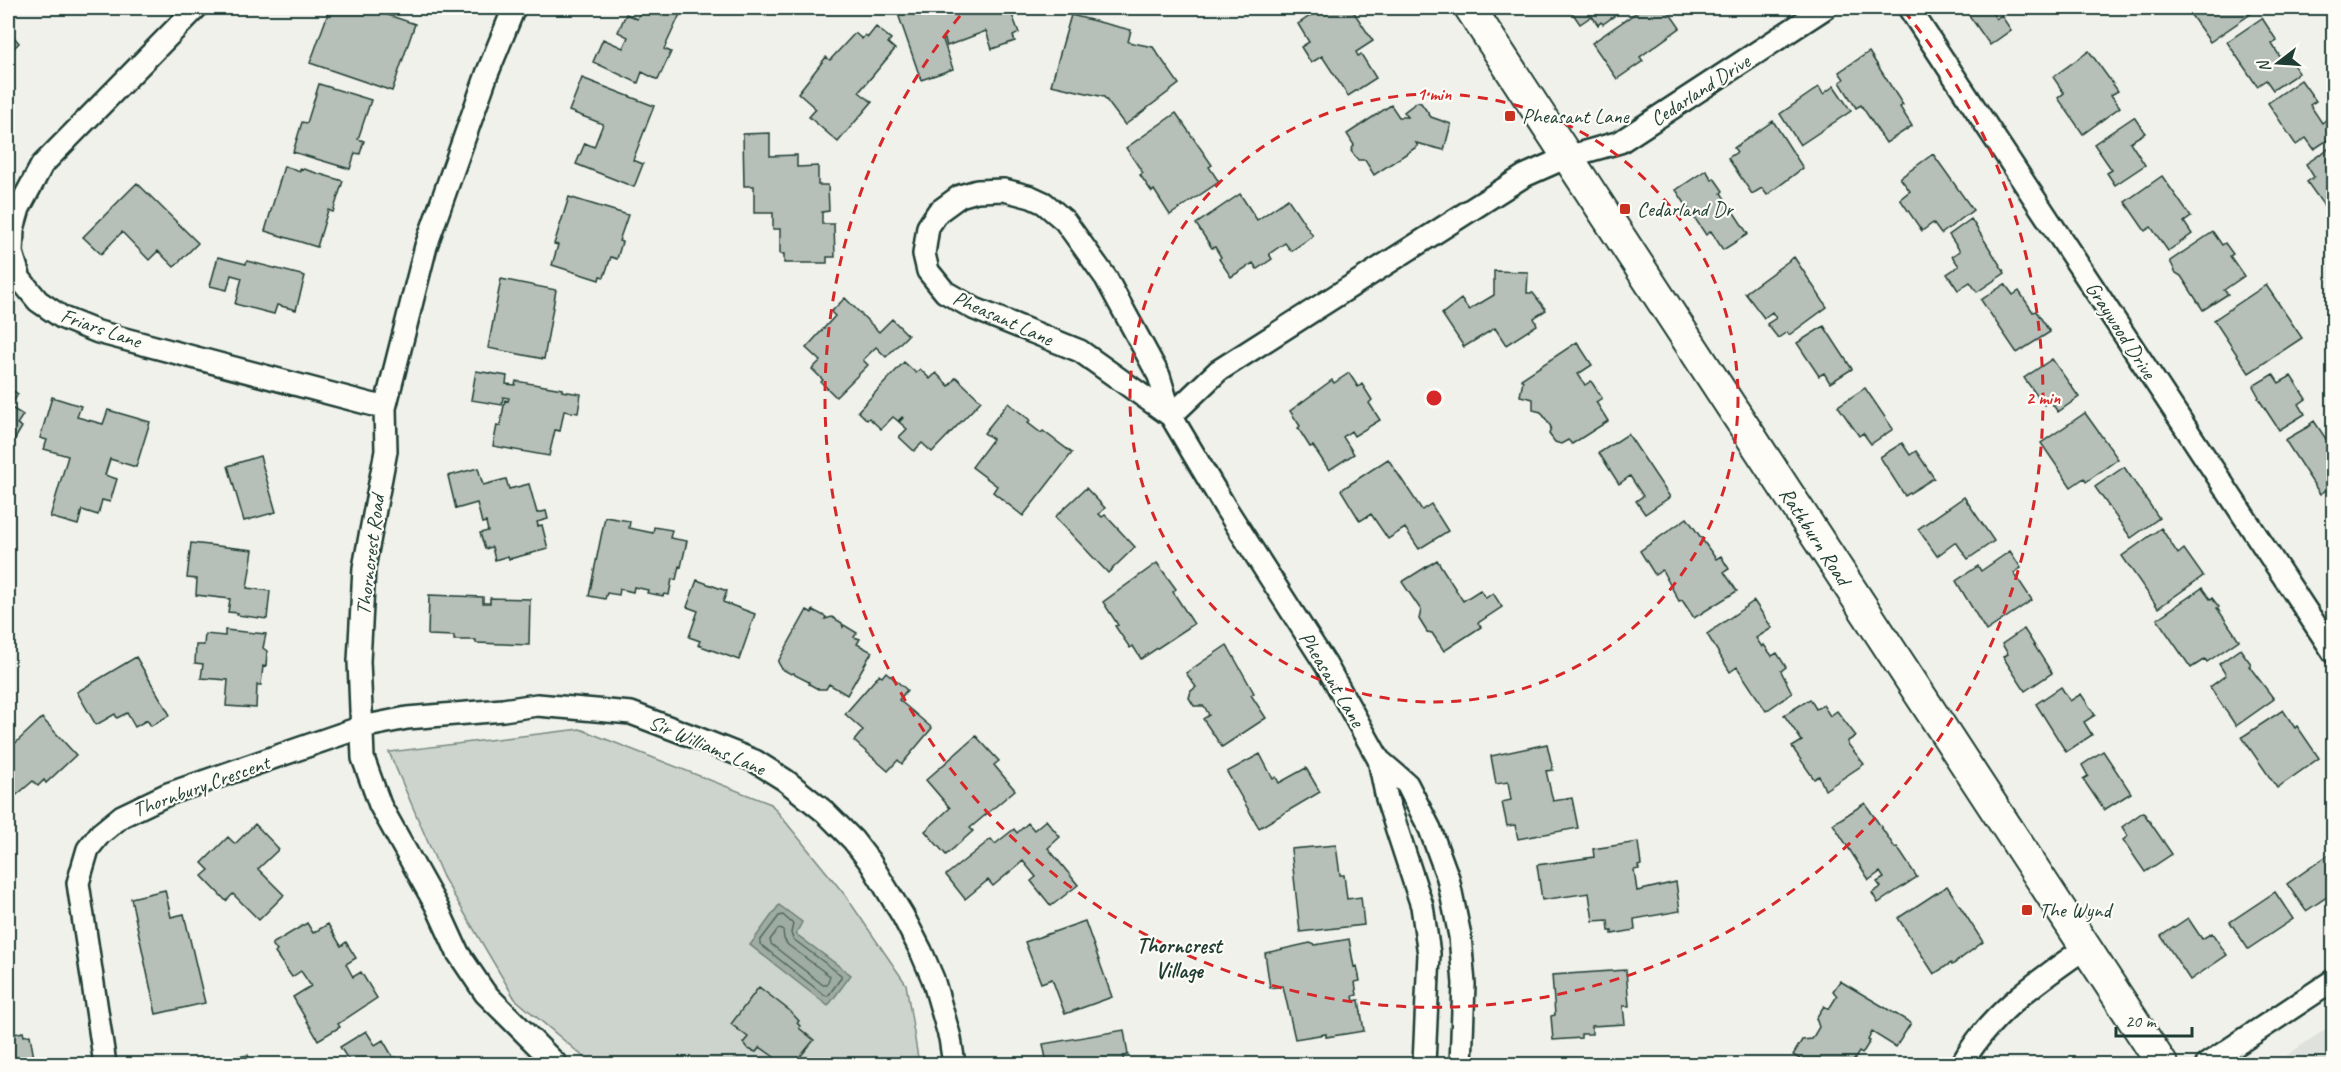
<svg xmlns="http://www.w3.org/2000/svg" width="2341" height="1072" font-family="Caveat,sans-serif">
<style>
.built{fill:#dfe2dc}
.green{fill:#cdd3cd;stroke:#768880;stroke-width:1.5}
.water{fill:#9faca4;stroke:#6c8077;stroke-width:1.5}
.lines{fill:none;stroke-linecap:round;stroke-linejoin:round}
.shore{stroke:#526961;stroke-width:1.5}
.building{fill:#b6bfb8;stroke:#1f3d34;stroke-width:1.5}
.street-casing{stroke:#1f3d34;stroke-width:26}
.secondary-casing{stroke:#1f3d34;stroke-width:34}
.street{stroke:#fdfcf7;stroke-width:21}
.secondary{stroke:#fdfcf7;stroke-width:30}
.ring{fill:none;stroke:#d62828;stroke-width:3;stroke-dasharray:10 8}
.poi-dot{fill:#c8321e;stroke:#fdfcf7;stroke-width:2}
.labels{text-anchor:middle;dominant-baseline:central;stroke-width:4.5;stroke-linejoin:round;paint-order:stroke}
.street-label{font-size:21px;fill:#1f3d34;stroke:#fdfcf7}
.poi-label{font-size:21px;fill:#1f3d34;stroke:#fdfcf7;text-anchor:start}
.neighbourhood-label{font-size:22px;font-weight:bold;fill:#1f3d34;stroke:#fdfcf7}
.centre{fill:#d62828;stroke:#fdfcf7;stroke-width:3}
.ring-label{font-size:18px;text-anchor:middle;font-weight:bold;fill:#d62828;stroke:#fdfcf7;stroke-width:4.5;stroke-linejoin:round;paint-order:stroke}
</style>
<rect width="100%" height="100%" fill="#f0f1eb"/>
<filter id="ink" filterUnits="userSpaceOnUse"><feTurbulence type="fractalNoise" baseFrequency=".0167" numOctaves="2"/><feDisplacementMap in="SourceGraphic" scale="12" xChannelSelector="R" yChannelSelector="G"/><feConvolveMatrix kernelMatrix="1 2 1 2 8 2 1 2 1" color-interpolation-filters="sRGB"/></filter>
<g filter="url(#ink)">
<path class="built" d="M2333,1024V1064H2273H2274Z"/>
<path class="green" d="M580,729L771,804L845,895L906,984L919,1064H592L515,999L443,877L389,752Z"/>
<path class="water" d="M779,905L802,922L796,934L851,975L828,1006L750,945Z"/>
<g class="lines">
<path class="shore" d="M783,915L793,924L791,933L793,939L841,975V978L828,996L824,995L760,944V941L779,916Z
M778,929L783,930L784,939L788,945L830,976L827,985H823L771,944L770,940Z"/>
</g>
<path class="building" d="M330,8H367L415,24L392,91L310,63Z
M642,8H670L681,12L664,49L671,52L658,80L642,72L638,83L593,62L603,39L623,48L628,37L618,32L626,14L637,19Z
M896,8H1020L1011,12L1019,33L1013,36L1015,41L992,49L986,31L947,46L945,39L943,40L953,69L921,80Z
M1322,8H1351L1373,41L1356,52L1358,56L1361,54L1376,78L1348,96L1322,56L1311,63L1301,47L1309,42L1298,24Z
M1569,8H1623L1624,9L1603,24L1601,22L1598,25L1592,16L1580,24Z
M1643,8H1666L1680,28L1640,57L1643,61L1617,79L1592,43Z
M1964,8H2003L1993,14L1996,19L2001,15L2011,30L1990,45Z
M2035,8H2049L2039,14Z
M2186,8H2253L2255,11L2210,42Z
M1071,15L1131,30L1128,42L1153,47L1179,84L1125,125L1104,97L1051,85Z
M2262,18L2277,41L2272,44L2282,60L2288,57L2299,73L2273,90L2266,80L2257,86L2227,42Z
M876,27L891,39L888,43L895,49L859,92L872,102L838,142L809,117L816,109L798,93L826,57L830,60L855,33L862,39L865,35L868,37Z
M8,30L19,43L8,54Z
M2089,51L2118,91L2111,95L2120,107L2083,134L2058,98L2064,93L2053,77Z
M1869,52L1903,105L1900,107L1912,126L1886,143L1861,105L1856,108L1840,82L1844,79L1839,72Z
M582,78L654,106L633,160L643,164L634,187L576,164L585,143L594,147L603,124L569,111Z
M2301,80L2316,101L2310,105L2322,123L2327,119L2334,128V136L2314,149L2306,138L2296,145L2268,103Z
M319,84L371,100L358,139L364,141L360,154L355,153L350,169L293,152L302,122L307,123Z
M1834,86L1851,111L1800,145L1780,114L1819,87L1823,94Z
M1417,102L1421,103L1431,117L1451,124L1444,150L1416,143L1418,146L1374,175L1365,160H1358L1351,151L1354,145L1347,134L1391,105L1399,117H1408L1404,112Z
M1176,113L1212,165L1209,167L1219,182L1170,215L1154,190L1152,192L1140,175L1143,173L1126,148Z
M2134,117L2145,133L2130,142L2145,165L2115,185L2107,173L2112,170L2094,144Z
M1773,121L1803,168L1767,195L1762,188L1752,194L1728,158L1737,152L1734,148Z
M770,133V156L797,155V167L818,166V185H828L829,211L822,212V224H834L835,257H827V263H784V254H780V229H773V213H754V186H744L743,134Z
M2334,145V220L2307,182L2314,177L2306,164Z
M1933,154L1973,210L1941,234L1933,223L1922,231L1900,199L1910,191L1900,178Z
M284,166L300,171V168L343,181L333,212L328,210L317,247L265,231Z
M1706,170L1712,180L1714,178L1723,191L1721,193L1748,234L1723,250L1711,231L1706,235L1676,190Z
M2162,176L2191,217L2184,222L2192,234L2168,251L2151,227L2145,231L2125,202Z
M137,183L198,243L174,267L158,251L149,260L122,232L101,254L83,237Z
M1240,194L1257,220L1288,199L1313,236L1291,251L1285,243L1269,254L1272,259L1257,269L1253,263L1231,277L1219,259L1221,257L1215,247L1212,248L1196,224Z
M569,197L628,215L619,241L622,242L617,259L611,257L604,277L600,276L599,280L552,265L558,245L554,244Z
M1971,219L2005,273L1977,292L1970,282L1958,290L1947,274L1959,266L1952,256L1960,251L1949,235Z
M2213,232L2222,245L2225,243L2233,254L2230,256L2244,276L2224,290L2228,294L2203,310L2181,276L2176,273L2170,261Z
M218,257L246,264L247,261L305,276L296,310L277,305L274,314L235,304L242,278L231,275L227,290L210,286Z
M1794,257L1827,307L1789,335L1787,332L1778,338L1767,324L1776,318L1772,312L1764,318L1745,293Z
M1494,271L1528,272L1527,293H1533L1546,310L1534,318L1537,325L1506,345L1495,328L1464,347L1442,314L1461,299L1469,310L1494,295Z
M501,279L556,290L544,359L488,348Z
M2005,284L2013,295L2019,291L2033,312L2036,311L2050,332L2017,353L1981,300Z
M2266,285L2302,338L2249,373L2214,320Z
M845,298L879,332L892,319L908,335L886,357L876,347L863,360L868,365L836,397L821,382L823,380L812,369L820,361L806,348L835,316L831,312Z
M1824,326L1852,369L1830,383L1824,373L1819,376L1797,343Z
M1577,342L1592,365L1578,374L1585,385L1591,381L1602,398L1596,402L1608,421L1572,444L1568,440L1561,444L1555,442L1549,434L1551,427L1541,412L1533,410V399L1520,396L1523,381L1521,379Z
M2052,359L2079,397L2058,412L2050,401L2044,405L2024,378Z
M904,362L916,373L920,369L930,379L936,373L949,386L956,377L981,401L932,452L922,443L914,451L899,437L907,429L899,422L903,418L902,417L898,421L893,417L881,429L869,418L867,420L858,411Z
M476,371L507,376L506,384L515,385L516,381L562,389V391L581,394L578,413L564,411L560,431L555,430L549,456L493,446L497,425L500,426L505,400L508,401L509,398L503,397L502,405L471,400Z
M1349,373L1358,387L1362,384L1372,400L1369,403L1380,420L1354,436L1351,431L1343,437L1354,454L1329,470L1313,446L1310,447L1298,428L1300,426L1290,411L1332,380L1334,383Z
M2273,374L2279,383L2291,376L2306,399L2299,404L2305,414L2279,430L2258,398L2259,397L2253,386Z
M8,387L18,394L10,407L23,415L17,424L22,427L8,451Z
M1865,388L1893,429L1871,444L1863,433L1859,436L1838,406Z
M52,397L81,406L77,417L103,424L108,410L150,422L136,467L110,459L105,475L117,479L110,502L102,500L98,515L82,510L78,525L50,517L68,456L44,449L47,440L40,438Z
M1008,403L1030,420L1028,423L1041,433L1043,431L1072,453L1023,516L993,492L997,486L972,467L993,439L984,433Z
M2085,413L2118,459L2086,482L2084,478L2071,487L2041,443Z
M2314,421L2326,439L2330,436L2334,441V485L2320,494L2285,440L2311,425L2310,424Z
M1628,434L1670,497L1645,514L1636,501L1643,496L1630,476L1619,484L1599,453Z
M1902,443L1910,455L1916,451L1934,478L1905,496L1880,457Z
M260,456L276,512L244,521L228,466Z
M1388,459L1422,510L1431,504L1448,531L1419,549L1405,528L1388,539L1371,514L1360,521L1341,490Z
M2124,467L2159,518L2131,538L2095,487Z
M478,468L483,485L506,479L509,489L529,484L537,513L546,511L548,519L537,522L538,526L542,525L548,549L509,559L508,556L495,560L492,547L485,549L480,533L488,531L486,522L482,523L477,503L456,509L448,476Z
M1086,488L1105,508L1099,514L1102,517L1105,515L1135,547L1108,573L1055,517Z
M1964,497L1994,541L1968,559L1956,542L1937,556L1918,529Z
M605,517L630,521L629,528L653,533L654,527L672,530L670,538L687,541L681,567L679,566L676,580L672,579L669,595L664,594L663,596L647,593L648,590L634,587L633,592L620,589L619,595L607,593L605,599L589,596Z
M1687,518L1716,559L1721,556L1729,569L1724,572L1737,591L1694,618L1682,600L1679,601L1662,570L1655,575L1640,551Z
M2161,528L2178,554L2184,549L2203,576L2158,608L2122,556Z
M191,543L253,550L247,588L270,591L267,619L237,615L238,613L228,612L230,599L196,595L197,579L187,578Z
M2010,551L2021,568L2014,573L2032,600L1986,631L1956,581L1978,566L1981,571Z
M1437,560L1463,601L1480,590L1486,598L1493,593L1502,607L1478,623L1481,627L1444,651L1432,633L1427,632L1419,619L1421,610L1402,582Z
M1157,563L1176,589L1173,592L1194,624L1141,659L1133,646L1130,648L1115,626L1118,625L1103,602Z
M697,580L727,591L723,602L755,614L739,660L698,645L700,641L689,637L698,611L687,607Z
M2202,588L2210,599L2212,598L2219,607L2217,608L2239,640L2207,662L2205,659L2191,668L2157,619Z
M429,595L483,597V603H490V598L530,599L529,645L476,643V640H454V636L428,635Z
M1754,601L1772,628L1756,638L1762,647L1764,645L1772,656L1777,653L1786,667L1781,671L1792,693L1766,711L1737,667L1730,672L1707,634Z
M807,610L812,613L813,610L826,617L825,619L832,617L842,623L843,627L844,625L857,633L854,637L860,639L857,644L872,652L847,695L829,684L826,689H818L809,684V682L795,675L794,673L791,674L782,669L778,662Z
M2024,629L2052,673L2025,691L2003,657L2008,654L2002,644Z
M225,630L266,634L263,648L267,651L266,667L263,666L261,685H257L256,708L226,706L228,680L201,678L203,664L195,663L196,645H204L205,634L225,636Z
M1227,645L1254,693L1251,695L1266,718L1222,747L1203,719L1209,715L1204,706H1194L1189,698L1191,691L1196,687L1186,673Z
M2240,649L2251,664L2249,666L2274,699L2236,726L2210,687L2226,675L2219,664Z
M136,657L170,715L151,726L147,720L135,727L127,713L117,718L115,714L96,725L77,692Z
M886,672L907,690L899,700L932,728L902,764L898,760L888,771L854,741L863,730L845,714L879,675L882,677Z
M2061,687L2070,701L2081,694L2095,715L2084,722L2092,735L2066,752L2036,704Z
M1810,699L1816,709L1823,705L1830,716L1837,711L1856,736L1848,741V744L1864,764L1825,790L1819,776L1814,779L1792,747L1802,741L1784,715Z
M2283,710L2295,728L2297,726L2319,758L2277,788L2242,737Z
M42,718L76,755L46,783L44,780L38,786L33,781L13,798L8,792V750Z
M976,736L999,761L994,765L1015,790L970,828L973,831L946,855L925,831L950,808L926,780Z
M1547,744L1553,770L1546,771L1553,801L1572,798L1578,828L1518,839L1515,825L1507,826L1502,802L1511,800L1508,782L1496,784L1491,756Z
M2103,751L2131,793L2104,810L2083,779L2088,776L2082,765Z
M1260,754L1273,779L1276,777L1279,783L1306,768L1320,792L1259,828L1227,772Z
M1865,803L1895,848L1897,847L1917,877L1878,903L1872,893L1881,887L1877,882L1884,878L1880,872L1869,880L1833,824Z
M2143,812L2172,854L2145,872L2123,840L2128,836L2122,827Z
M2334,815V830L2327,819Z
M1046,820L1060,837L1048,848L1078,885L1051,906L1031,881L1036,877L1023,861L993,886L988,880L965,899L946,875L991,839L995,844L1014,829L1017,833L1028,823L1034,830Z
M255,824L279,849L258,869L284,895L259,920L233,894L226,901L202,876L209,870L202,863L228,837L235,844Z
M1638,842L1641,865L1638,866L1639,869L1634,870L1637,891L1676,882L1680,911L1634,919L1635,930L1612,934V931H1609L1608,920L1593,921L1589,893L1542,900L1537,865L1594,857L1593,849Z
M1336,845L1340,875H1344L1347,899L1361,897L1364,925L1300,932L1291,849Z
M2331,853L2334,857V892L2306,911L2287,884Z
M1947,886L1983,942L1952,965L1951,963L1934,974L1898,918Z
M165,890L171,917L184,914L205,1003L156,1014L131,898Z
M2275,892L2293,919L2248,949L2230,922Z
M2188,918L2202,939L2212,933L2227,955L2190,980L2161,936Z
M1085,921L1112,997L1065,1014L1052,979L1041,983L1025,942Z
M307,923L313,933L328,924L341,946L346,942L356,958L346,964L353,977L361,972L377,998L338,1024L340,1027L318,1040L293,997L311,986L301,971L292,977L275,953L277,951L272,944Z
M1349,939L1354,967L1357,966L1360,981L1355,982L1357,995L1353,996L1354,1001L1359,1000L1364,1031L1326,1037V1034L1295,1039L1283,986L1270,988L1265,953L1310,943L1315,945Z
M8,952H13V984H8Z
M1626,970L1629,1006H1623L1625,1024L1592,1026V1034H1581V1038L1553,1040L1551,1016L1555,1015L1552,975Z
M1840,981L1911,1023L1896,1047L1872,1032L1868,1040L1870,1041L1862,1054L1859,1052L1854,1060L1862,1064H1808L1793,1055L1802,1040L1812,1039L1819,1027L1816,1018L1824,1006L1829,1009L1837,996L1833,991Z
M759,987L790,1011L799,1021L797,1023L800,1026L799,1028L814,1040L794,1064H784L760,1047L756,1052L748,1049L743,1043L748,1037L731,1024Z
M8,1021L10,1035L23,1032L24,1036L30,1035L35,1064H8Z
M1124,1030L1128,1055L1123,1056L1124,1064H1047L1043,1044Z
M366,1031L375,1045L383,1040L394,1059L396,1057L401,1064H351L340,1047Z
M248,1055L250,1064H190Z
M421,1058L425,1064H411Z"/>
<g class="lines">
<defs>
<path id="street" d="M196,8L42,165L19,208L13,229L12,253L20,279L38,301L63,318L98,332L385,408
M514,8L487,74L426,246L385,408L386,451L364,568L359,661L363,758L380,805L437,907L458,953L485,993L556,1064
M1909,8L2334,653
M1379,760L1407,784L1430,829L1448,878L1460,936L1464,984L1461,1064
M105,1064L78,883L88,849L100,834L122,816L168,794L362,727L407,718L503,710L537,705L631,713L697,738L755,761L785,780L825,812L853,840L870,862L903,916L921,951L933,979L950,1038L954,1064
M1424,1064L1429,954L1422,906L1387,799L1379,760L1326,665L1225,507L1171,416L1159,376L1106,278L1065,221L1044,203L1031,197L1004,190L977,191L960,196L938,212L928,227L924,254L928,271L945,292L975,309L1080,351L1171,416L1218,371L1524,176L1567,157L1620,142L1825,8
M1962,1064C1990,1013 2038,981 2085,948
M2207,1064L2334,980"/>
<path id="secondary" d="M1470,8L2162,1064"/>
</defs>
<use href="#street" class="street-casing"/>
<use href="#secondary" class="secondary-casing"/>
<use href="#street" class="street"/>
<use href="#secondary" class="secondary"/>
</g>
</g>
<g class="ring">
<circle cx="1434" cy="398" r="304"/>
<path d="M1904 11A609 609 0 1 1 964 11"/>
</g>
<g class="poi-dot">
<rect x="1504" y="110" width="12" height="12" rx="3"/>
<rect x="1619" y="203" width="12" height="12" rx="3"/>
<rect x="2021" y="904" width="12" height="12" rx="3"/>
</g>
<g class="labels">
<g class="street-label">
<text transform="translate(1700 90) rotate(-33)">Cedarland Drive</text>
<text transform="translate(1003 318) rotate(24)">Pheasant Lane</text>
<text transform="translate(101 328) rotate(19)">Friars Lane</text>
<text transform="translate(2121 330) rotate(57)">Graywood Drive</text>
<text transform="translate(1815 536) rotate(57)">Rathburn Road</text>
<text transform="translate(370 555) rotate(-83)">Thorncrest Road</text>
<text transform="translate(1332 679) rotate(59)">Pheasant Lane</text>
<text transform="translate(707 745) rotate(23)">Sir Williams Lane</text>
<text transform="translate(201 786) rotate(-20)">Thornbury Crescent</text>
</g>
<g class="poi-label">
<text x="1522" y="116">Pheasant Lane</text>
<text x="1637" y="209">Cedarland Dr</text>
<text x="2039" y="910">The Wynd</text>
</g>
<g class="neighbourhood-label">
<text x="1179" y="946">Thorncrest<tspan x="1179" dy="25">Village</tspan></text>
</g>
</g>
<circle cx="1434" cy="398" r="9" class="centre"/>
<g class="ring-label">
<text x="1434" y="100">1 min</text>
<text x="2043" y="404">2 min</text>
</g>
<rect width="2341" height="1072" fill="none" stroke="#fdfcf7" stroke-width="30"/>
<rect x="15" y="15" width="2311" height="1042" fill="none" stroke="#1f3d34" stroke-width="2" filter="url(#ink)"/>
<g transform="translate(2278 63) rotate(253)" stroke="#fdfcf7" stroke-width="4.5" paint-order="stroke">
<path d="M0-4.5L10 22L0 15L-10 22Z" fill="#1f3d34"/>
<text y="-9" font-size="16" font-weight="bold" text-anchor="middle" fill="#1f3d34">N</text>
</g>
<path d="M2116 1027v9h76v-9" fill="none" stroke="#1f3d34" stroke-width="3"/>
<text x="2125" y="1027" font-size="18" fill="#1f3d34" stroke="#fdfcf7" stroke-width="4.5" paint-order="stroke">20 m</text>
</svg>
